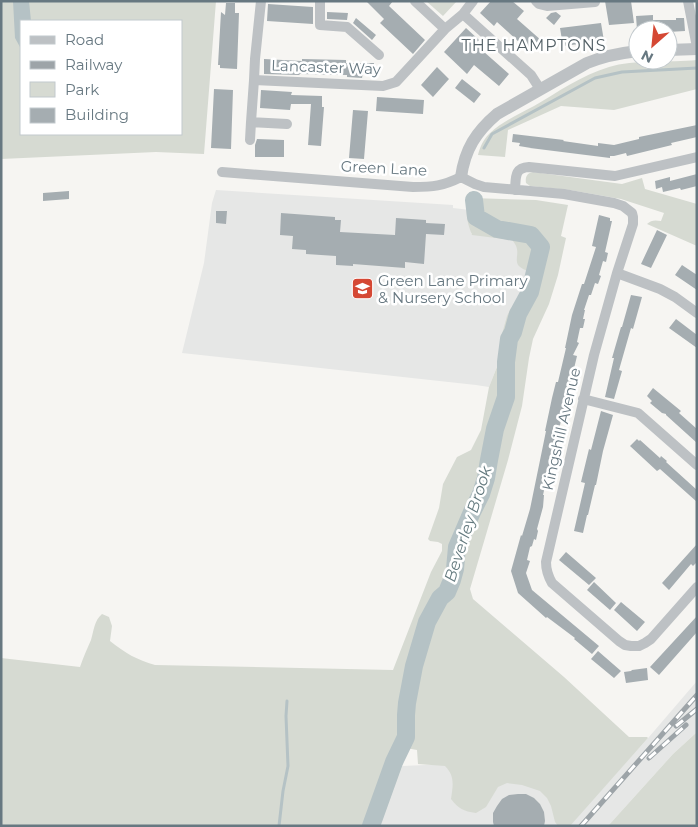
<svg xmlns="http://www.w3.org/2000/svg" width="698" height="827" font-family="Montserrat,sans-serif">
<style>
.built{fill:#e6e7e6}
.green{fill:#d6dad2;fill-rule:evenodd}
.water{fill:#b5c2c5}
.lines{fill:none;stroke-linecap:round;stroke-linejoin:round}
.stream{stroke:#b5c2c5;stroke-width:3}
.river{stroke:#b5c2c5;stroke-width:18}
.building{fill:#a5adb1}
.minor{stroke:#bdc1c4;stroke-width:10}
.tertiary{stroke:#bdc1c4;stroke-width:12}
.rail-casing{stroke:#9da4a8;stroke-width:5}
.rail{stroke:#fff;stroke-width:3;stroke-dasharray:9;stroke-linecap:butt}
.labels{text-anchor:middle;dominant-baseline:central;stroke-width:5;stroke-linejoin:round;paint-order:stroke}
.street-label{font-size:15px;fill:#677881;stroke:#fff}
.poi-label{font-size:15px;fill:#677881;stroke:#fff;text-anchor:start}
.neighbourhood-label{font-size:16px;letter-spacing:1px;fill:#546167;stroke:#fff}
.water-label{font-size:16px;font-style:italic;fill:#63797e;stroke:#fff}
</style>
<rect width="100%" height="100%" fill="#f6f5f2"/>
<path class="built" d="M216,190L453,205V208L470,210L471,234L511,239L517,243L530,273L521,305L489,387L476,385L182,353L204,263L212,203Z
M697,681V732L673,754L608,826H380L402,766L450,764L593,799L649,737Z"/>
<path class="green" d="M1,1H216L204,154L156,152L1,159ZM21,21H181V134H21Z
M426,1H457L443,16Z
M697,60V89L614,110L561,106L508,130L505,157L478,155C480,147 483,140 489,134C501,122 519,114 534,106C558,92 582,75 609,67C634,59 669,63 697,60Z
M533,172L622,184L642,178L645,189L697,204V246L647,224C651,220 655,220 661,221L664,213L621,199L570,190L530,186L526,183C525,177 527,173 533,172Z
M472,198L536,200L568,205L561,236L566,238L558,275L549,304L533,339L529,358L522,406L508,460L470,589L473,599L564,677L629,737H647L648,738L570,826H558L555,822L551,806L547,798L540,791L522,785L507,783L498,787L486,807L476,813C463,811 459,809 451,799C453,785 455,776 445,766L418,764L417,750L406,748L402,766L380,826H1V658L80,667C83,658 87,649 91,640C94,630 94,621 102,614L109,617L112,626L110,641C125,653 137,660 155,665L393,670L431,572L442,551V544L438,542L430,541L428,539L439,508L443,484L457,457L471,450L481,430L489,387L508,339L503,337L502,334L507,316L511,308L517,307L521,305L530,274L529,272C526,270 520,268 518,265C514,257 522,251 512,240L472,235C467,222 463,209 472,198Z
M697,732V826H608L673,754Z"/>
<path class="water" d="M13,1H29L31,21H21V47H20L15,38Z"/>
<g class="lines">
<path class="stream" d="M484,148L492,134L595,78L622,72L697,68
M279,826L283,791L288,766L286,716L287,701"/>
<path class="river" d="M371,826L394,762L406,737V715L407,703L414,666L427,622L440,598L447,592L452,580L455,569L457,547L472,512L481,494L486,478L489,460L495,429L506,397V362L509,339L513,332L518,314L530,292L541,247L531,235L497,229L476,217L474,200"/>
</g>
<path class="building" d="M366,1H393L389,6L425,40L413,54L380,23L384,19Z
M491,1H512L524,11L517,19L542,41L531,53L497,22L494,26L480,13Z
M605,1H631L634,23L609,25Z
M226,3H235V13H239L237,69L220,68V65H218L221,12L225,15Z
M268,4L313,7V24L267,21Z
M327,12L348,13L347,20L327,19Z
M556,12L561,16L554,25L546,18L551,13Z
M653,15V20H676V18H684L685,31L668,32V30H637L636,16Z
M356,18L376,35L372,40L353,23Z
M601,23L604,41L563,46L560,28Z
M466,28L479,40L475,44L509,74L499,86L474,65L467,74L444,52Z
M264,59L302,61V59L346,60V63H374L373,73H363L362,78L347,77V75L300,74L299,75L264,74Z
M437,67L449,79L433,97L421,85Z
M462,79L481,94L474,103L455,88Z
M214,89L233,90L231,149L211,148Z
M261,90L292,92L291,95L322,96V107H324L321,146L308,145L311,104H291L290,110L260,108Z
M377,97L424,100L423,114L376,111Z
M353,110L368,111L364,159L349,158Z
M697,125V137L671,143L672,145L627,156L626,153L614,156H610V158L530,148H531L519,146L520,143L512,142L513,134L564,140L563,141L598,146V143L614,145L639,139V137Z
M257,139L284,140V157H255V145Z
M697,174V186L681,190L680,188L663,192L662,187L656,189L655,181L670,177V181Z
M69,191V199L43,201V193Z
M216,211H227L226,224L216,223Z
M281,213L335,217V220H341L340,232L395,235L396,218L426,220V223L445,224L444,235L426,234L424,264L405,262V268L353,264V266L336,265V256L306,254V250L292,249L293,236L280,235Z
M599,215L610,218V221H612L605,252L608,253L606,262L603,261L599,275L601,276L598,284L595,283L591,295H589L584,310H585L583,319H585L583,328H580L577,342L579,343L573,355L577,356L565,406H566L563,416H562L559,430H558L551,458L552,459L550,472L548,481L546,482L543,495H544L543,507L537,529L538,531L536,540L534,539L532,546L530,547L527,560L530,561L526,573L532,590L599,646L592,654L574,639L575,638L547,617L546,618L518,593L511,571L521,535L522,536L530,509L546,431H545L552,398L556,382H558L566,348H565L572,315L582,284H584L596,247L592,246Z
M657,230L667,235L651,268L641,264Z
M682,265L697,275V290L675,275Z
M631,295L642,297L633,329L631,328L619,370L622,371L614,399L605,397L614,358H612L621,327H622Z
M676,319L697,335V348L669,328Z
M653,388L681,411L679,413L697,429V443L666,415V414L662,413L650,403L652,401L647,396Z
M601,411L613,415L603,451L596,485H595L588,515H587L583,533L574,531L585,483L581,482L589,449L591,450Z
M637,439L639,441L640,440L660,458L661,456L667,461L666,462L697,490V502L660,469L657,471L630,446Z
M697,544V562L693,566L691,564L669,590L662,583Z
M566,552L596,578L589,585L559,560Z
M594,582L616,603L610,610L587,590Z
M621,602L645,622L637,631L614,610Z
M697,616V632L659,675L650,667Z
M598,651L621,671L614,678L591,659Z
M647,668L648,680L626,683L624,672L631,671L632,670Z
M518,794H526L534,798L540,804L544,812L545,821L544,826H494L493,822V813L497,806L502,799L509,795Z"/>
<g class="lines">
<path class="minor" d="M320,1V25L347,27L379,55
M415,1L445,29L463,14
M473,1L463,14L531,75L540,89
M536,1L539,4L547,6L595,2
M688,1L697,47
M254,80L255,59L261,1
M287,124L251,122L254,80L383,86L396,82L445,29
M250,140L251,122
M222,172L413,187C433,187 443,186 461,177L475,184L484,187L564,194L614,203L623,206L632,213L633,217V224L617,273L594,355L546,562C546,570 548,576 552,583L619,641L625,645L631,646H639L645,643L651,639L697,587
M515,190C516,177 514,168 529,167L615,176L697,157
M617,273L660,289L675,297L697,313
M583,399L638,413L697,465"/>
<path class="tertiary" d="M668,50L697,49
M461,177C465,149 476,132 497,114L587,63C604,56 620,53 638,51"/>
<defs>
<path id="rail" d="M676,726L697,709
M649,758L686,725
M581,826L697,695"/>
</defs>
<use href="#rail" class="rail-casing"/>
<use href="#rail" class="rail"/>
</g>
<defs>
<symbol id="school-square" viewBox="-11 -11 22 22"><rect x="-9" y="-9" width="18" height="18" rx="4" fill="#d54834" stroke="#fff"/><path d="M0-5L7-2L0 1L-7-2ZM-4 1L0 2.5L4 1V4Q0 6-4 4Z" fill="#fff"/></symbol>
</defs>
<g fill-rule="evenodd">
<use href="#school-square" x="350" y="276" width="25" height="25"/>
</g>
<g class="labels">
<g class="street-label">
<text transform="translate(326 67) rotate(2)">Lancaster Way</text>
<text transform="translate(384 168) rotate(3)">Green Lane</text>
<text transform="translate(561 429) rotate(-77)">Kingshill Avenue</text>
</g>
<g class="poi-label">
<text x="378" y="280">Green Lane Primary<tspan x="378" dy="17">&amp; Nursery School</tspan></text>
</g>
<g class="neighbourhood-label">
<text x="534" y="45">THE HAMPTONS</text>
</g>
<g class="water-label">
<text transform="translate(468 524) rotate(-72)">Beverley Brook</text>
</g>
</g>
<rect width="698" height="827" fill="none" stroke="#677881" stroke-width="5"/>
<rect x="20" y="20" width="162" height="115" fill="#ffffff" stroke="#c2c9cd"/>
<rect x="30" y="36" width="25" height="8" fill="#bdc1c4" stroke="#c2c9cd"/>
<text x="65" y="45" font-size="15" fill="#677881">Road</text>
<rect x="30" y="61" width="25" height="8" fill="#9da4a8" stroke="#c2c9cd"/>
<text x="65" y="70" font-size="15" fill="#677881">Railway</text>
<rect x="30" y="82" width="25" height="15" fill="#d6dad2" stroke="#c2c9cd"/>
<text x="65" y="95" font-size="15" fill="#677881">Park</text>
<rect x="30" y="108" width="25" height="15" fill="#a5adb1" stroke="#c2c9cd"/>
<text x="65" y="120" font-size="15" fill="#677881">Building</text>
<g transform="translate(653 45) rotate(207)"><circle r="24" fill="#ffffff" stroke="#c2c9cd"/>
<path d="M0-4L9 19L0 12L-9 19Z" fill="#d54834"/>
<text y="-8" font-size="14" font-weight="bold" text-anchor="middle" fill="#677881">N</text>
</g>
</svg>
